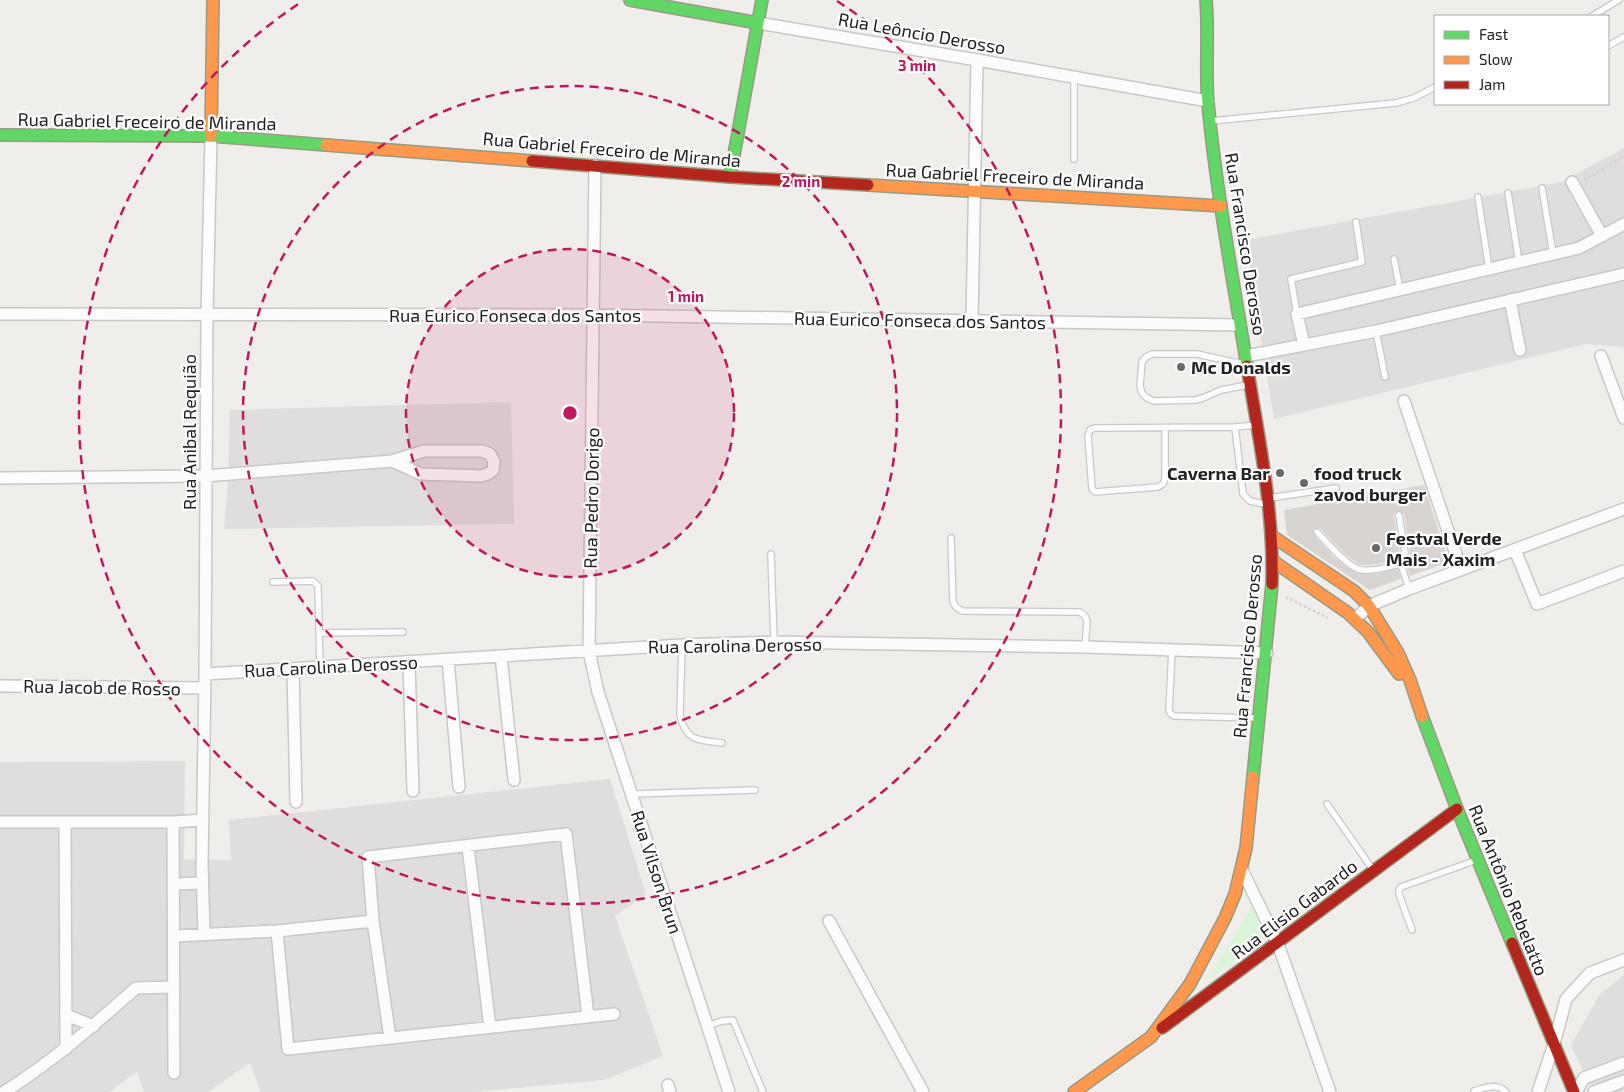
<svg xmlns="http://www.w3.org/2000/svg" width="1624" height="1092" font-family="'Exo 2',sans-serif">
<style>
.residential{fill:#dfdedc}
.park{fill:#daf5da}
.building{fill:#d7d4d2}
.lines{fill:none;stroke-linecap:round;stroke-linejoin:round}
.lane-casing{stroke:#c9c8c7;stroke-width:8}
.street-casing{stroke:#c9c8c7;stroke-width:14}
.fast-casing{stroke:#999a82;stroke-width:14}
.slow-casing{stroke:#999a82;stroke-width:14}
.jam-casing{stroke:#999a82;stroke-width:14}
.path{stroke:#dccecd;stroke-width:2.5;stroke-dasharray:2.5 2.5;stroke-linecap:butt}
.lane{stroke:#fdfcfc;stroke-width:5.5}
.street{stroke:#fdfcfc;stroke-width:11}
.fast{stroke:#63d668;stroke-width:11}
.slow{stroke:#ff974d;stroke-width:11}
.jam{stroke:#b3261e;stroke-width:11}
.ring{fill:none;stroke:#c2185b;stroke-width:2.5;stroke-dasharray:9 6}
.poi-dot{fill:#6a6968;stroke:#fff;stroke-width:2}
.labels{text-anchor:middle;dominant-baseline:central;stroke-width:4.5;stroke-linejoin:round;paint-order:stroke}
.street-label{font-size:18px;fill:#222;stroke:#fff}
.poi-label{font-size:18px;font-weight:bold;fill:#222;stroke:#fff;text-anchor:start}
.centre{fill:#c2185b;stroke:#fff;stroke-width:2.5}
.ring-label{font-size:15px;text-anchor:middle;font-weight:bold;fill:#c2185b;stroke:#fff;stroke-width:4.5;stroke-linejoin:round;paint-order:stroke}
</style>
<rect width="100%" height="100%" fill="#f0eeeb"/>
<path class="residential" d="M1624,148V347L1586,344L1274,419L1245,240L1561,182Z
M511,402L514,524L224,529L228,481L230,410Z
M185,761L184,860L202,859L231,860L229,820L610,779L646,894L615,916L663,1056L604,1080L473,1092H261L250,1063L208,1092H144L137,1072L109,1092H0V762Z
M1624,975V1092H1593L1571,1045L1600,994Z"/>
<path class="park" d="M1254,903L1269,938L1207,980Z"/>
<path class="building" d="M1424,485L1449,562L1410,576L1406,564L1410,552L1404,514L1400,511L1396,512L1394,515L1400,553L1398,560L1384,563L1368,565H1360L1345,554L1320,528H1315L1313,530L1314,535L1333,556L1345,566L1356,573L1375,574L1398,569L1401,579L1370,590L1287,535L1284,510Z"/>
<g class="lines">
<defs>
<path id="lane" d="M1592,16L1619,0
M1608,46L1624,37
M1211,121L1396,103L1414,98L1435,87
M1074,159V77
M1542,188L1553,254
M1508,193L1519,262
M1478,197L1489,269
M1394,259L1400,290
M1297,314L1291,279L1362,262L1356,222
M1376,331L1385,377
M1246,363L1233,362L1197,354H1152L1146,357L1142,362L1140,386L1142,393L1147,398L1154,401L1195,400L1203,398L1221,390L1248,385
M1235,427L1243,494L1250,501L1270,505
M1165,429V479L1163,484L1158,487L1095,492L1092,489L1088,435L1090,430L1094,428L1235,427L1256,425
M1269,498L1336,488
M1399,515L1405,553L1401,564
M1317,532C1327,542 1345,564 1358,569C1371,573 1389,566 1401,564L1409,589
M951,538L953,602L956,607L962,611L1080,612L1085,616L1087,621L1085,647
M771,554L774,642
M273,582L313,581L318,586L320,667
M320,633L403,632
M682,645L680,715C686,742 699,740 722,743
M1172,650L1169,709L1170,713L1174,716L1259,718
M632,794L755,790
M1327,804L1373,870
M1412,930L1399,894V890L1401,887L1477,860
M707,1026L722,1021L733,1020L763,1092
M1474,1091C1485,1088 1497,1082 1506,1092"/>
<path id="street" d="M758,23L977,60L1208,101
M595,165L589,651L598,692L729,1092
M1572,182L1602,236
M1510,300L1520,350
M0,314L593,315L1240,325
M972,321L977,60
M1304,345L1376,331L1624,274
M1246,356L1304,345L1297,314L1579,248L1624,224
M1601,356L1624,418
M1404,401L1461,569
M0,478L205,476L392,461L424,451H482L490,454L494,462L493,470L488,474L481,476L421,474L392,461
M1515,550L1537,604L1624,571
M1355,619L1369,606L1409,589L1624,509
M501,656L514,780
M448,659L459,787
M409,662L413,791
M293,669L296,802
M205,674L682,645L774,642L1085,647L1267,653
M0,686L204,688
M0,822H173L174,1073
M65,822L66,1049
M173,822L203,820
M468,847L490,1027
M1242,870L1278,944L1330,1092
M174,884L202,883
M829,921L923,1092
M277,931L288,1049L614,1014
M204,934L202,864L205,674L207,314L211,136
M174,936L277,931L373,921
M66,1015L94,1026
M390,1038L373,921L368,857L566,834L588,1016
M668,1085L670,1092
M4,1092C52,1062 94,1025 136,988L174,987
M1538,1092L1554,1044L1566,999L1590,973L1624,960
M1576,1092L1584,1078L1624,1063
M1594,1092L1624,1081"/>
<path id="fast" d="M630,0L758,23
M1206,0C1209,34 1205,69 1208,103C1216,191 1233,279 1247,366
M0,135L211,136L326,145
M730,177L762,0
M1422,716L1457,809L1512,943
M1253,777L1272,584"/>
<path id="slow" d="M211,136L213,0
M326,145L532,161
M868,185L1221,206
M1272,536L1354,591L1369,606L1398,653L1410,680L1422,716
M1273,561L1348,613L1368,632L1399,674
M1074,1092L1151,1037L1190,984L1225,918L1235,894L1246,848L1253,777"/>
<path id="jam" d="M532,161L730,177L868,185
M1247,366C1259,439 1274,510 1272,584
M1512,943L1574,1092
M1162,1028L1457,809"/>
</defs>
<use href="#lane" class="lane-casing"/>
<use href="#street" class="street-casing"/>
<use href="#fast" class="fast-casing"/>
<use href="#slow" class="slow-casing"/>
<use href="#jam" class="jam-casing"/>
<path class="path" d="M1584,180L1624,157
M1286,597L1328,618"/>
<use href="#lane" class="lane"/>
<use href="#street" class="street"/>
<use href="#fast" class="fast"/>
<use href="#slow" class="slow"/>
<use href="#jam" class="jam"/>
</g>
<circle cx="570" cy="413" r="164" fill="#c2185b" fill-opacity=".12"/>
<g class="ring">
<circle cx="570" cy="413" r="164"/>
<circle cx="570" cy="413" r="327"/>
<path d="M837 1A491 491 0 1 1 303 1"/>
</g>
<g class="poi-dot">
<circle cx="1181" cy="367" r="5"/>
<circle cx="1280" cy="473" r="5"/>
<circle cx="1304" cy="483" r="5"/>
<circle cx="1376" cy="548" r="5"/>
</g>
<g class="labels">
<g class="street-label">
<text transform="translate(922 33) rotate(10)">Rua Leôncio Derosso</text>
<text transform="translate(147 121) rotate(1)">Rua Gabriel Freceiro de Miranda</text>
<text transform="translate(612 149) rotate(5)">Rua Gabriel Freceiro de Miranda</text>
<text transform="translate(1015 176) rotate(3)">Rua Gabriel Freceiro de Miranda</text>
<text transform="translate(1246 244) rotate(81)">Rua Francisco Derosso</text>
<text x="515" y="315">Rua Eurico Fonseca dos Santos</text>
<text transform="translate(920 320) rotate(1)">Rua Eurico Fonseca dos Santos</text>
<text transform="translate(189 432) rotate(-90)">Rua Anibal Requião</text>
<text transform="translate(591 498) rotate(-89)">Rua Pedro Dorigo</text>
<text transform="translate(735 645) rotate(-1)">Rua Carolina Derosso</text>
<text transform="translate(1247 646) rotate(-85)">Rua Francisco Derosso</text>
<text transform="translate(331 666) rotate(-3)">Rua Carolina Derosso</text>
<text transform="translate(102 687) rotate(1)">Rua Jacob de Rosso</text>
<text transform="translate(657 872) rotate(72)">Rua Vilson Brun</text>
<text transform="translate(1509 890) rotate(68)">Rua Antônio Rebelatto</text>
<text transform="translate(1294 909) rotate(-37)">Rua Elisio Gabardo</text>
</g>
<g class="poi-label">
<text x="1191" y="367">Mc Donalds</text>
<text x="1270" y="473" text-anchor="end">Caverna Bar</text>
<text x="1314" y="473">food truck<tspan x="1314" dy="21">zavod burger</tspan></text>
<text x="1386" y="538">Festval Verde<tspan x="1386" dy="21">Mais - Xaxim</tspan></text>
</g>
</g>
<circle cx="570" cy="413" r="8" class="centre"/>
<g class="ring-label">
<text x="917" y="71">3 min</text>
<text x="801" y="187">2 min</text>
<text x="686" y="302">1 min</text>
</g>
<rect x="1434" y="15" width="175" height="90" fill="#ffffff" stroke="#a7a7a7"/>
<rect x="1444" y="31" width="25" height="8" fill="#63d668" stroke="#a7a7a7"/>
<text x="1479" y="40" font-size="15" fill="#222222">Fast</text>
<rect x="1444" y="56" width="25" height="8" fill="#ff974d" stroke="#a7a7a7"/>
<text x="1479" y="65" font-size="15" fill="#222222">Slow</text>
<rect x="1444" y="81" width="25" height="8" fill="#b3261e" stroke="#a7a7a7"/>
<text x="1479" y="90" font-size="15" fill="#222222">Jam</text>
</svg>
